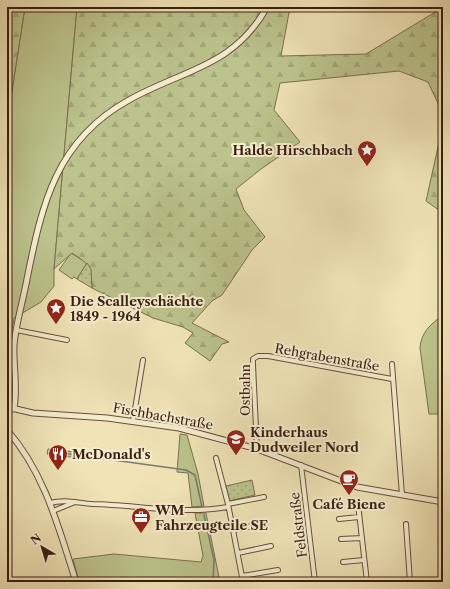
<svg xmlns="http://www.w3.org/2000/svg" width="450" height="589" font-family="'Libre Caslon Text',serif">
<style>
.grass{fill:#bcc38c;stroke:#7b704e}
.forest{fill:url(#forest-firs);stroke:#7b704e}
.park{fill:url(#park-dots);stroke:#7b704e}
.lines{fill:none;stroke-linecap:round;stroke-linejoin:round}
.stream{stroke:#747f6f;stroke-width:1.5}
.minor-casing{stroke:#68503a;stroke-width:6}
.tertiary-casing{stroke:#68503a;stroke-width:7}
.minor{stroke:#f5edd0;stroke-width:4}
.tertiary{stroke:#f5edd0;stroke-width:5}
.labels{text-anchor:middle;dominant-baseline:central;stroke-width:4;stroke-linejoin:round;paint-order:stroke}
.poi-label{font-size:13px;font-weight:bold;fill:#3a1e10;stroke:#f5edd0;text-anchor:start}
.street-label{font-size:13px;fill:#3a1e10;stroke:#f5edd0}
</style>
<defs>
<pattern id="forest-firs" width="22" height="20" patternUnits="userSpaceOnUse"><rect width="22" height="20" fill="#bcc38c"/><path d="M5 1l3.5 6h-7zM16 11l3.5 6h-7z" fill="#a2a778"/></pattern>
<pattern id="park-dots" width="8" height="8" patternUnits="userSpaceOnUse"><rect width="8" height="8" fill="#bcc38c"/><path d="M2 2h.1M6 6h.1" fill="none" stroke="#a2a778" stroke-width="1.8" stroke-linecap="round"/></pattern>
</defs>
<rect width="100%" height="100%" fill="#f0e4b7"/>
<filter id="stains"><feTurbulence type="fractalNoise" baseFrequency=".005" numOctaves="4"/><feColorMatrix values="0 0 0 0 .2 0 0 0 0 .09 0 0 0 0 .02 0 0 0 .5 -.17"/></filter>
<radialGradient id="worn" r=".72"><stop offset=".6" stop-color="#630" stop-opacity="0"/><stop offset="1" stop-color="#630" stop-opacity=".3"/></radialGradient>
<path class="grass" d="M25,7H77L54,269V286L41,302L14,318L11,335L9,373L7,383V123Z
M71,253L87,263L77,279L74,277L72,279L59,270Z
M443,315V414H429L420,348C421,332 431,324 443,315Z
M180,434L187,435L198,474L204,506L192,507L188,473L177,472Z
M48,449L94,454L93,460L47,454Z
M195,513H206L220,582H79L73,559L114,554L201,562L203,556Z"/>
<path class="forest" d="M7,7H25L7,123Z
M77,7H290L281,56L366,54L437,11L440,7H443V114L428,82L399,71L280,83L274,110L300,142L261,169L236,189L244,210L265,237L252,250L222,295L212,301L192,323L229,342L222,344L210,361L185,343L193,333L183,327L153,318L92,288C91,266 90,265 72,253L54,269Z
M443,134V213L426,201L440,138Z"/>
<path class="park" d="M87,263L91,269L92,288L77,279Z
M252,480L255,495L229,501L226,486Z"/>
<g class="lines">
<path class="stream" d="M55,452L186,470L195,475L202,507
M204,515L214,560L213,582"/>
<defs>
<path id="minor" d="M16,330L67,340
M392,364L402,495
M133,421L143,360
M257,449L253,365V359L258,356H268L392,379
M216,458L228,504L243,582
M301,465L315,582
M50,503C65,499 77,503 93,504C137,505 184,515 228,507
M228,504L264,497
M358,504L367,582
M53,511L75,502
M339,519L359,517
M406,524L410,582
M233,530L266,523
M341,539L362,538
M238,553L271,546
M343,562L364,560
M242,576L278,570
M345,582L367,581"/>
<path id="tertiary" d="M7,407L33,413L107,418L179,428L257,449L357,487L443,502
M14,408C18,386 13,366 14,345C16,323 23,301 27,279C42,204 56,140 129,100C182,70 234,67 267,7
M7,412L14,408
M7,430C45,473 59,529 76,582"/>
</defs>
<use href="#minor" class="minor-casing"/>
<use href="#tertiary" class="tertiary-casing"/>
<use href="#minor" class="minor"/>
<use href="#tertiary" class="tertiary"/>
</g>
<defs>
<symbol id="sight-pin" viewBox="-11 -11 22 30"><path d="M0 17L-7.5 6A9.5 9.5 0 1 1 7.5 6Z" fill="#8f2418" stroke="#f5edd0"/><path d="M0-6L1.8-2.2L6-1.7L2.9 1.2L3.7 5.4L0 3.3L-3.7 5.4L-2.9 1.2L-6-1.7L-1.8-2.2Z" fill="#fff"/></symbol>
<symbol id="school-pin" viewBox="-11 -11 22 30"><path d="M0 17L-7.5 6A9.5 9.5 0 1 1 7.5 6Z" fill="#8f2418" stroke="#f5edd0"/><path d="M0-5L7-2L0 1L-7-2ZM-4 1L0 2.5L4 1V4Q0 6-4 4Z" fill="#fff"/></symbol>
<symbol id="restaurant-pin" viewBox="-11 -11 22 30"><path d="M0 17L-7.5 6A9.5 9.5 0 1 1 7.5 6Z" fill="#8f2418" stroke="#f5edd0"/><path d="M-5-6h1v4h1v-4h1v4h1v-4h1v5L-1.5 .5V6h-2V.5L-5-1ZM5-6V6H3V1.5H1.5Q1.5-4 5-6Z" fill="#fff"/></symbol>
<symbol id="cafe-pin" viewBox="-11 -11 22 30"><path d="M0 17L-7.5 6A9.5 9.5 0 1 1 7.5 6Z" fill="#8f2418" stroke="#f5edd0"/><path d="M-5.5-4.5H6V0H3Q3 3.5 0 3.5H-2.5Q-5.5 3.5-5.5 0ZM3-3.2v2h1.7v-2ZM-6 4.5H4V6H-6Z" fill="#fff"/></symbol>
<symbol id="office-pin" viewBox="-11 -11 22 30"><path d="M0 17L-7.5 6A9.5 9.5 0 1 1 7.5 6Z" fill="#8f2418" stroke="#f5edd0"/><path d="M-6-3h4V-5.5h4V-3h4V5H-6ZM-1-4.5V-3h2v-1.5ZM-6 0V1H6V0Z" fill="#fff"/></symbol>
</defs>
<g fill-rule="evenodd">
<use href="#sight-pin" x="356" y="139" width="22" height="30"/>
<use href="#sight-pin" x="45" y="297" width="22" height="30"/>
<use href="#school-pin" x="225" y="428" width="22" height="30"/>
<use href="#restaurant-pin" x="47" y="443" width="22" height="30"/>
<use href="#cafe-pin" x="338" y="468" width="22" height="30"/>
<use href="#office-pin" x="130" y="506" width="22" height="30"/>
</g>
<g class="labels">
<g class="poi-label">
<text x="353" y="150" text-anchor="end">Halde Hirschbach</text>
<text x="70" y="301">Die Scalleyschächte<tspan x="70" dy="15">1849 - 1964</tspan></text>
<text x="250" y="432">Kinderhaus<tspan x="250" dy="15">Dudweiler Nord</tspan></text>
<text x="72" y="454">McDonald's</text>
<text x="349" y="504" text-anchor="middle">Café Biene</text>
<text x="155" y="510">WM<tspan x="155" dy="15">Fahrzeugteile SE</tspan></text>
</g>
<g class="street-label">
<text transform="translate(327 357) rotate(10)">Rehgrabenstraße</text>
<text transform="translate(245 390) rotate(-90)">Ostbahn</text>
<text transform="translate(163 416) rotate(10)">Fischbachstraße</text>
<text transform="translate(298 525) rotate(-97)">Feldstraße</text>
</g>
</g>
<rect width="450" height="589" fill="none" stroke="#f0e4b7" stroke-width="24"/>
<rect x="8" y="8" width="434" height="573" fill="none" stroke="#3a1e10" stroke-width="2"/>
<rect x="12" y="12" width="426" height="565" fill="none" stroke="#3a1e10"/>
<g transform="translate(42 547) rotate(322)" stroke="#f5edd0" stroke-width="3" paint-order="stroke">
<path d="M0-3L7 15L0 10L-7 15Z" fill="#3a1e10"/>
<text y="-6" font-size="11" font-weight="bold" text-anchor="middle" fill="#3a1e10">N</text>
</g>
<rect width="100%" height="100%" filter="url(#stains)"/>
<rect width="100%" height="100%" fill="url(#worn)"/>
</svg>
